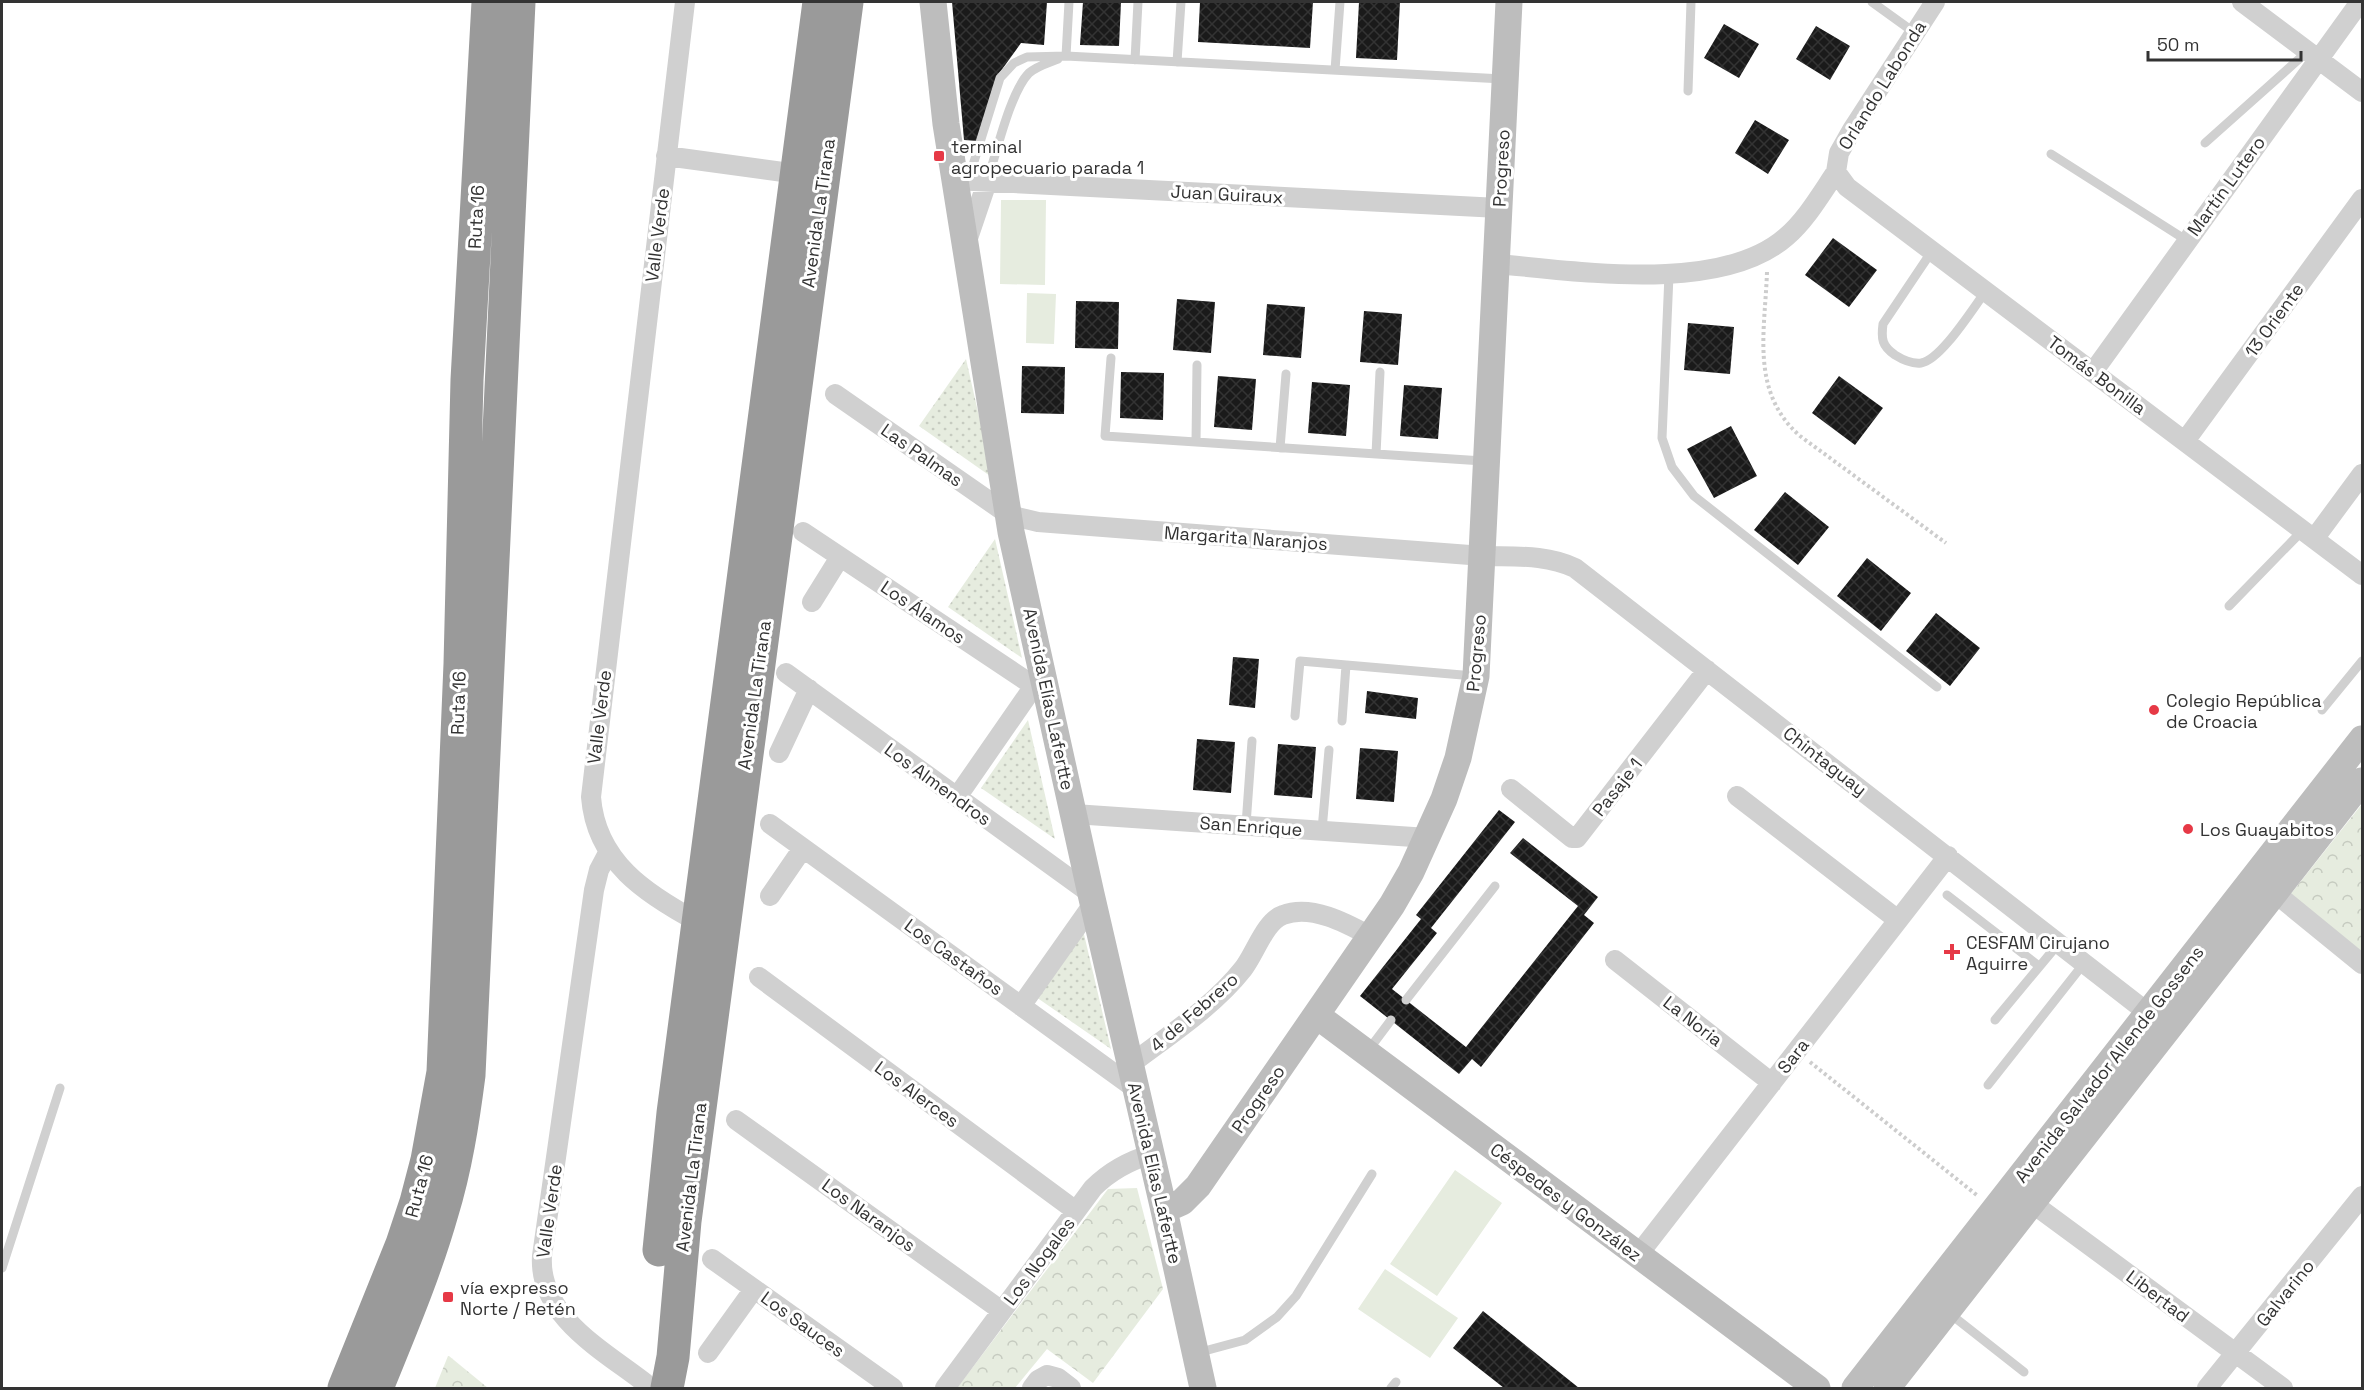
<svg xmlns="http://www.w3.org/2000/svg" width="2364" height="1390" font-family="'Space Grotesk',sans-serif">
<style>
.grass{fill:url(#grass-dots)}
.park{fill:url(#park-crowns)}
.pitch{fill:#e6ecdf}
.building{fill:url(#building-cross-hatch)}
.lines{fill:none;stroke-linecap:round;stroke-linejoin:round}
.path{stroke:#cdcdcd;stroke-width:4;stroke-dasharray:3 3;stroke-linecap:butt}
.lane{stroke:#d0d0d0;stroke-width:9}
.street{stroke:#d0d0d0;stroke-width:20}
.secondary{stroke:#bdbdbd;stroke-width:27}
.highway{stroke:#9a9a9a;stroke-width:33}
.poi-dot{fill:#e63946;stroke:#fff;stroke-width:2}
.labels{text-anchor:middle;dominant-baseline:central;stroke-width:6;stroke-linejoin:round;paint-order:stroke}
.street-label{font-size:18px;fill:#333;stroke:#fff}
.poi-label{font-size:18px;fill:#333;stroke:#fff;text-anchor:start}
</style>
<defs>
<pattern id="grass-dots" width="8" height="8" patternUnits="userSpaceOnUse" patternTransform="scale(1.5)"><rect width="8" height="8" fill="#e6ecdf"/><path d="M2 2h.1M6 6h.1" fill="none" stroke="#c6cbc0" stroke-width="1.8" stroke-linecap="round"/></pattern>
<pattern id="park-crowns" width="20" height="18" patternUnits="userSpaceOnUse" patternTransform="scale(1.5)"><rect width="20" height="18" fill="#e6ecdf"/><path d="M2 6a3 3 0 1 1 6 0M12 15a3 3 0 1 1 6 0" fill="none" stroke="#c6cbc0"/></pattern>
<pattern id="building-cross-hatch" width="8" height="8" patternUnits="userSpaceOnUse" patternTransform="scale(1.5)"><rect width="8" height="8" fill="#1a1a1a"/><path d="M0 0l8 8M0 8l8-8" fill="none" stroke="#333"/></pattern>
</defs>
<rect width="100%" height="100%" fill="#fff"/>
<path class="grass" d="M966,359L993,478L919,426Z
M995,539L1022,658L948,607Z
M1028,720L1055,839L981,788Z
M1083,930L1111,1049L1036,997Z"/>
<path class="park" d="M2362,804V953L2290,895Z
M1137,1188L1163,1289L1093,1383L1047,1349L1015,1388H957L1108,1189Z
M448,1356H449L488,1388H435Z"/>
<path class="pitch" d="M1001,200H1046L1045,285L1000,284Z
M1027,293L1056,294L1054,344L1026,343Z
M1455,1170L1502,1203L1437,1296L1390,1264Z
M1385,1269L1458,1318L1430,1358L1358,1309Z"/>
<path class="building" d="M952,2H1047L1044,45L1021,43L998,75L978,141L964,140Z
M1083,2H1121L1119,46L1080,45Z
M1200,2H1313L1310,48L1198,42Z
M1359,2H1400L1397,60L1356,58Z
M1724,24L1759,44L1739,78L1704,58Z
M1816,26L1850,46L1830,80L1796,59Z
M1755,120L1789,140L1768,174L1735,153Z
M1833,238L1877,270L1849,307L1805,275Z
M1177,299L1215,302L1211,353L1173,350Z
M1076,301L1119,302L1118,349L1075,348Z
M1267,304L1305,307L1301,358L1263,355Z
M1364,311L1402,314L1398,365L1360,362Z
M1688,323L1734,327L1730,374L1684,370Z
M1022,366L1065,367L1064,414L1021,413Z
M1121,372L1164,373L1163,420L1120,418Z
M1218,376L1256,379L1252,430L1214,427Z
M1839,376L1883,408L1855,445L1812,413Z
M1312,382L1350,385L1346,436L1308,433Z
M1404,385L1442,388L1438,439L1400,436Z
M1731,426L1757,476L1714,498L1687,449Z
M1785,492L1829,527L1798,565L1754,530Z
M1867,558L1911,593L1881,631L1837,596Z
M1936,613L1980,648L1950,686L1906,651Z
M1233,657L1259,659L1255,708L1229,705Z
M1367,691L1418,698L1416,719L1365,713Z
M1197,739L1235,742L1231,793L1193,790Z
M1278,744L1316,747L1312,798L1274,795Z
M1360,748L1398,751L1394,802L1356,799Z
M1499,810L1515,822L1431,928L1437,933L1392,989L1466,1047L1578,906L1510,853L1523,838L1598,897L1584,915L1594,923L1481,1067L1472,1059L1459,1074L1360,996L1421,919L1416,915Z
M1483,1311L1579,1388H1504L1453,1348Z"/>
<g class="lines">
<path class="path" d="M1767,272C1765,332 1750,392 1800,436L1946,543
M1810,1062L1978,1196"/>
<path class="lane" d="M1872,2L1915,33
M1066,56L1069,2
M1135,60L1138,2
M1177,62L1181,2
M1335,70L1340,2
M1688,91L1691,2
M2205,143L2308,51
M2051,154L2186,240
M968,181L1000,78L1014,63L1027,57L1066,56L1503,79
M987,182C996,155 1010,92 1029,73C1037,66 1048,63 1058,59
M1932,251L1883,324C1881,339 1882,346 1895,355C1903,360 1912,364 1921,363C1941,360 1973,308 1986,291
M1669,275L1662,438L1672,467L1694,496L1937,687
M1111,358L1105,436L1483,461
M1196,442L1197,365
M1280,448L1286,374
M1376,454L1380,372
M2229,606L2303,530
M2322,710L2362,661
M1295,716L1300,661L1474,676
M1342,721L1346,665
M1246,825L1252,741
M1322,830L1329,750
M1947,895L2039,966
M1406,1000L1495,886
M1995,1020L2059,943
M1367,1052L1391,1020
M1988,1085L2085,962
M2,1268L60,1088
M1949,1313L2024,1372
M1197,1353L1245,1340L1277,1317L1296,1296L1372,1174
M1391,1388L1396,1382"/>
<path class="street" d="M685,2L591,797C596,862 646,894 698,922L707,924
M2242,2L2362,92
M666,156L805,175
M1836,172L1847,187L2362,575
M1836,172L1839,153L1852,130L1935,2
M954,180L1499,208
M966,244L987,182
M1497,264C1577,271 1721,294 1786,237C1806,220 1821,194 1836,172
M2093,372L2360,2
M835,394L1009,515L1038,522L1483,556C1514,557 1546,554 1575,568L2148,1013
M2185,441L2362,199
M803,532L1034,686L1046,683
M2314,539L2362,474
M812,602L840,557
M786,673L1091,894
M779,753L809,689
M1511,789L1572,838H1577L1707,670
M1737,796L1898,920
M957,797L1034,686
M1074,814L1428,838
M770,824L1137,1090
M608,853L599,870L594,890L542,1256C538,1316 604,1351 645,1383
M2275,893L2362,964
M770,896L803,848
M1615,960L1772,1083
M759,977L1076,1211
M1021,1006L1093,904
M1131,1064C1169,1035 1213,1007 1243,969C1255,954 1265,921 1283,915C1311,904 1346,923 1370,936
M736,1120L1002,1311
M2032,1203L2283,1388
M1638,1255L1948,856
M712,1259L893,1388
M708,1353L754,1289
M945,1388L1093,1188C1110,1171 1128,1161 1152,1154
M1032,1388L1038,1380L1047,1375L1058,1378L1071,1388
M2207,1388L2362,1196"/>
<path class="secondary" d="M933,2L946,124L1011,532L1091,894L1164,1210L1203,1388
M1316,1015L1817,1388
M1164,1210L1182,1202L1198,1186L1392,905L1411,872L1444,799L1458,758L1476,676L1509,2
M1855,1388L2362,739
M1887,1388L2362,781"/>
<path class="highway" d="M659,1250L673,1113L819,2
M344,1388L402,1244L416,1202L427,1160L443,1072L460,664L467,380L488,2
M377,1388C400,1331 425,1273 442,1213C456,1168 463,1121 469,1075L519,2
M667,1388L673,1357L685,1221L847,2"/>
</g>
<g class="poi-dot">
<rect x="933" y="150" width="12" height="12" rx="3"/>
<circle cx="2154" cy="710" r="6"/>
<circle cx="2188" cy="829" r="6"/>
<path d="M1949 943h6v6h6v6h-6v6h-6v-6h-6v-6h6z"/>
<rect x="442" y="1291" width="12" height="12" rx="3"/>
</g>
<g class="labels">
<g class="street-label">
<text transform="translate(1882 85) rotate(-58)">Orlando Labonda</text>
<text transform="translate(1501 168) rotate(-87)">Progreso</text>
<text transform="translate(2226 186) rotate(-54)">Martín Lutero</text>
<text transform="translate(1227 194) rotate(3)">Juan Guiraux</text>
<text transform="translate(818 213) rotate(-82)">Avenida La Tirana</text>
<text transform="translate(476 217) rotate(-87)">Ruta 16</text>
<text transform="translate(657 235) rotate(-83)">Valle Verde</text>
<text transform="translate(2274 320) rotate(-54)">13 Oriente</text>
<text transform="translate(2097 375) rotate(37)">Tomás Bonilla</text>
<text transform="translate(922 455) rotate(35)">Las Palmas</text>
<text transform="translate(1246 538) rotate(4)">Margarita Naranjos</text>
<text transform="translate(923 612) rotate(34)">Los Álamos</text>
<text transform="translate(1476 653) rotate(-85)">Progreso</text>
<text transform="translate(754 695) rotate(-82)">Avenida La Tirana</text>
<text transform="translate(1049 699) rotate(78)">Avenida Elías Lafertte</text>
<text transform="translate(458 703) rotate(-88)">Ruta 16</text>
<text transform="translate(599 717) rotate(-83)">Valle Verde</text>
<text transform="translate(1825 761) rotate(38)">Chintaguay</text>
<text transform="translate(938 784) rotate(36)">Los Almendros</text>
<text transform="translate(1617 787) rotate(-52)">Pasaje 1</text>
<text transform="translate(1251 826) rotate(4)">San Enrique</text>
<text transform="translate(954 957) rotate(36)">Los Castaños</text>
<text transform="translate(1194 1012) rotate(-41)">4 de Febrero</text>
<text transform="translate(1693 1021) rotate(38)">La Noria</text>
<text transform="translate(1793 1056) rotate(-52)">Sara</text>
<text transform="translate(2109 1064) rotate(-52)">Avenida Salvador Allende Gossens</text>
<text transform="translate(917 1094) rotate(36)">Los Alerces</text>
<text transform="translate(1258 1099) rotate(-55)">Progreso</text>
<text transform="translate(1155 1173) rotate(77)">Avenida Elías Lafertte</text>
<text transform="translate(691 1177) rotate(-83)">Avenida La Tirana</text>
<text transform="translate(419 1186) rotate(-75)">Ruta 16</text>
<text transform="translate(1566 1202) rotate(37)">Céspedes y González</text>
<text transform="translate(549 1211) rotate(-82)">Valle Verde</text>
<text transform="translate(869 1215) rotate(36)">Los Naranjos</text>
<text transform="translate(1039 1261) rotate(-53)">Los Nogales</text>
<text transform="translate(2285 1293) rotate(-51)">Galvarino</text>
<text transform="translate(2158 1296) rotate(37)">Libertad</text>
<text transform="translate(803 1324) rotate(36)">Los Sauces</text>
</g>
<g class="poi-label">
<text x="951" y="146">terminal<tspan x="951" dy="21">agropecuario parada 1</tspan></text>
<text x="2166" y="700">Colegio República<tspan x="2166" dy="21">de Croacia</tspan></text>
<text x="2200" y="829">Los Guayabitos</text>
<text x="1966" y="942">CESFAM Cirujano<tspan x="1966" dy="21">Aguirre</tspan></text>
<text x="460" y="1287">vía expresso<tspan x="460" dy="21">Norte / Retén</tspan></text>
</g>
</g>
<rect width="2364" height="1390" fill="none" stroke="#333333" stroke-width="6"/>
<path d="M2148 51v9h153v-9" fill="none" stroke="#333333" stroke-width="3"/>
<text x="2157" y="51" font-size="18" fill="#333333" stroke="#ffffff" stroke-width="4.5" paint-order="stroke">50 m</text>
</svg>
